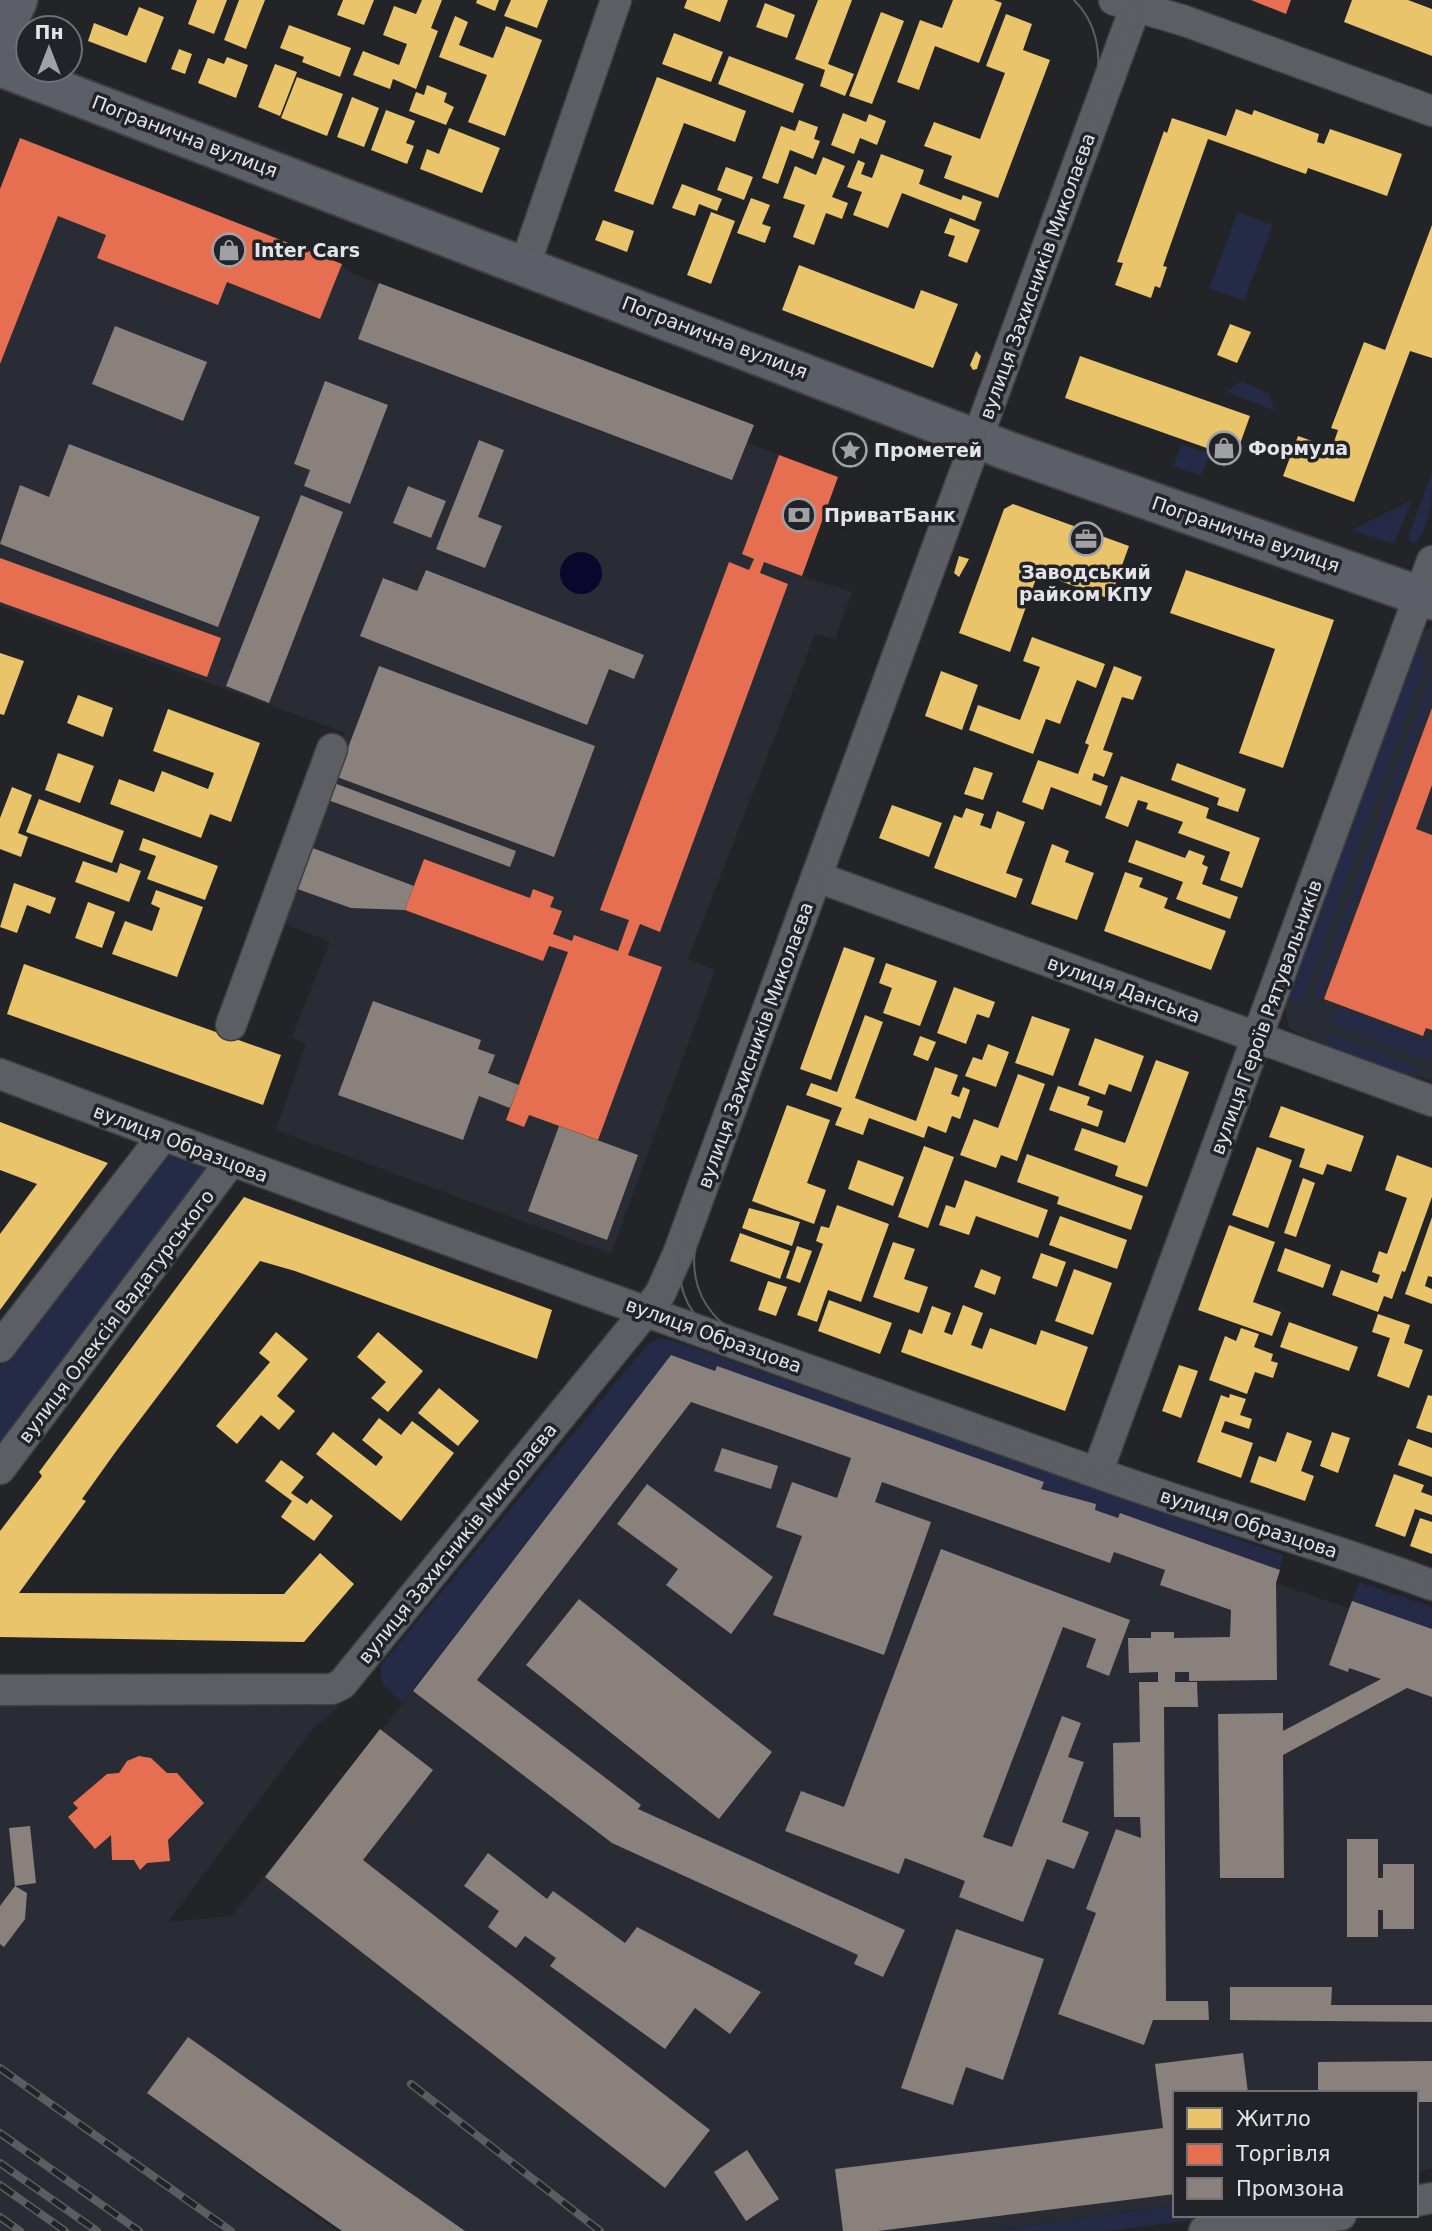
<svg xmlns="http://www.w3.org/2000/svg" width="1432" height="2231" font-family="'DejaVu Sans',sans-serif">
<style>
.built{fill:#2a2c35}
.green{fill:#252a46}
.water{fill:#09082c}
.homes{fill:#e9c46a}
.shops{fill:#e76f51}
.industry{fill:#8a817c}
.lines{fill:none;stroke-linecap:round;stroke-linejoin:round}
.minor-casing{stroke:#3f3f41;stroke-width:33}
.major-casing{stroke:#3f3f41;stroke-width:42}
.minor{stroke:#5c5e64;stroke-width:30}
.major{stroke:#5c5f67;stroke-width:38}
.tram{stroke:#5c5d62;stroke-width:2}
.rail-casing{stroke:#5c5d62;stroke-width:8}
.rail{stroke:#222328;stroke-width:5;stroke-dasharray:16;stroke-linecap:butt}
.labels{text-anchor:middle;dominant-baseline:central;stroke-width:7;stroke-linejoin:round;paint-order:stroke}
.street-label{font-size:19px;fill:#e4e4e8;stroke:#222328}
.poi-label{font-size:19px;font-weight:bold;fill:#e4e4e8;stroke:#222328;text-anchor:start}
</style>
<rect width="100%" height="100%" fill="#232427"/>
<path class="built" d="M20,138L342,264L349,272L754,425L747,443L838,477L802,576L852,592L835,639L815,634L688,959L715,970L611,1254L276,1130L306,1044L292,1037L330,942L273,920L345,733L0,606V189Z
M1432,626V1080L1402,1074L1298,1034L1289,1027L1285,1007L1420,635Z
M671,1355L715,1371L717,1366L1044,1482L1041,1489L1096,1504L1095,1509L1120,1513L1280,1570L1276,1583L1348,1608L1352,1601L1432,1629V2169L1416,2172V2093H1175V2205L989,2231H341L189,2124L337,2231H0V1705L340,1706L313,1728L168,1922L232,1916L413,1691Z"/>
<path class="green" d="M1238,212L1273,225L1244,301L1209,288Z
M1242,381L1269,394L1275,411L1226,392Z
M1182,444L1210,454L1201,476L1173,466Z
M1432,472C1432,497 1432,527 1414,544L1409,540V534Z
M1412,500L1394,544L1352,530Z
M1416,648L1422,653L1424,666L1301,1004L1288,999Z
M1432,673V695L1320,999L1314,998Z
M1337,1007L1432,1043L1429,1060L1330,1023Z
M1327,1033L1422,1069L1402,1074L1330,1047Z
M165,1154L204,1168L207,1176L0,1454V1367L143,1177Z
M660,1338L681,1343L1283,1555L1280,1570L1121,1513L1118,1518L1095,1510L1096,1504L1041,1489L1043,1483L717,1367L715,1371L672,1355L403,1703L382,1684L380,1666L649,1343Z
M1359,1582L1432,1607V1629L1352,1601Z
M1175,2205V2215H1231L1109,2231H990Z"/>
<path class="water" d="M560 573a21 21 0 1 1 42 0a21 21 0 1 1-42 0Z"/>
<path class="homes" d="M197,0H227L214,34L188,24Z
M239,0H265L246,49L224,40Z
M343,0H374L364,25L337,15Z
M422,0H442L431,28L438,31L416,89L393,79L390,89L353,75L363,51L399,65L407,44L383,35L394,6L416,14Z
M477,0H499L495,11L476,3Z
M511,0H548L537,28L504,16Z
M687,0H728L720,22L684,8Z
M818,0H852L828,64L854,74L845,96L820,86L825,70L795,59Z
M953,0H994L1002,3L979,63L935,46L919,90L897,82L920,20L942,28Z
M1352,0H1408L1432,9V56L1344,22Z
M765,3L795,15L787,38L756,27Z
M139,7L164,17L146,63L88,41L94,23L127,36Z
M881,12L904,21L872,104L849,96Z
M1006,14L1032,24L1023,50L1050,60L998,198L944,178L952,156L924,146L934,122L980,139L1005,73L986,66Z
M455,16L468,22L459,45L493,58L506,26L542,40L505,136L468,122L487,75L439,57Z
M289,25L351,48L340,77L302,62L304,57L280,48Z
M674,33L723,52L711,82L662,64Z
M179,49L192,54L185,74L171,69Z
M729,56L804,84L793,113L718,84Z
M227,57L248,65L236,98L198,83L208,58L224,64Z
M275,64L297,72L280,116L258,107Z
M297,77L343,94L327,136L281,118Z
M657,77L746,111L735,142L684,123L653,205L614,191Z
M427,85L447,93L444,102L454,107L446,125L409,111L416,92L424,95Z
M352,97L379,108L364,147L337,137Z
M1236,109L1252,115L1254,110L1319,134L1317,142L1324,144L1330,129L1402,154L1387,196L1308,168L1306,174L1208,139L1163,266L1167,267L1160,288L1155,286L1151,298L1115,285L1123,263L1117,262L1164,131L1167,133L1172,118L1226,136Z
M386,110L415,121L406,143L414,146L407,164L371,150Z
M843,113L866,122L869,114L886,121L877,145L860,138L854,154L831,145Z
M799,120L818,127L814,139L820,141L813,159L790,150L778,184L762,178L781,126L795,131Z
M449,128L500,148L482,193L420,169L427,149L439,154Z
M881,154L924,170L919,184L961,200L963,195L982,202L975,221L902,193L888,228L853,215L862,192L847,187L858,160L865,163L861,174L872,178Z
M823,157L845,166L832,197L848,203L842,219L826,213L814,245L793,237L805,205L783,198L795,166L816,175Z
M726,167L753,177L744,200L717,190Z
M682,184L722,199L717,211L699,204L695,216L672,208Z
M751,198L770,205L762,224L771,227L765,243L737,233Z
M711,212L735,221L711,284L687,275Z
M950,218L980,230L967,263L948,256L955,236L944,233Z
M603,220L634,231L627,252L595,240Z
M1432,225V358L1410,351L1354,502L1283,476L1298,436L1332,448L1338,430L1331,428L1364,342L1385,350Z
M799,265L914,309L921,290L958,304L933,368L782,310Z
M1230,324L1251,332L1237,363L1217,355Z
M976,351L981,356L977,369L973,370L970,365Z
M1080,356L1250,416L1235,458L1065,398Z
M1013,504L1129,546L1110,599L1038,573L1010,652L959,633L1004,509Z
M959,556L969,559L959,577L954,573Z
M1186,570L1334,620L1283,768L1239,753L1275,649L1170,613Z
M1032,637L1105,664L1096,688L1077,680L1060,724L1046,719L1033,754L969,730L978,705L1020,720L1040,667L1023,661Z
M0,653L24,661L4,715L0,714Z
M1114,666L1142,677L1133,700L1122,697L1103,750L1113,753L1104,777L1094,773L1092,780L1108,786L1101,806L1051,787L1043,810L1022,802L1038,760L1078,774L1089,745L1085,743Z
M941,671L978,685L962,730L925,716Z
M78,695L113,708L103,737L67,723Z
M168,709L260,743L231,822L210,814L201,838L110,804L119,779L154,792L162,771L208,789L214,773L153,751Z
M58,753L94,766L80,803L45,790Z
M1177,763L1246,789L1238,812L1217,805L1219,798L1171,780Z
M974,767L993,773L983,800L964,794Z
M1121,776L1209,808L1206,818L1260,838L1242,888L1220,880L1230,852L1178,833L1183,822L1146,809L1148,803L1138,800L1128,827L1105,818Z
M12,787L32,795L18,833L28,837L21,857L0,849V818Z
M39,799L124,831L112,863L26,832Z
M892,805L942,823L929,857L879,838Z
M966,808L984,814L980,825L991,829L997,811L1025,822L1006,873L1023,879L1016,898L934,868L954,815L962,818Z
M143,838L218,866L205,900L147,879L156,856L139,850Z
M1136,840L1185,858L1189,850L1205,856L1202,864L1208,867L1202,884L1238,897L1230,919L1176,899L1183,882L1128,862Z
M1052,844L1069,851L1065,862L1094,873L1077,920L1031,904Z
M83,861L117,873L120,863L141,871L129,902L75,882Z
M1125,872L1143,878L1139,887L1168,898L1164,908L1226,931L1211,970L1104,931Z
M14,883L56,898L50,914L27,905L17,933L0,927Z
M156,890L203,907L177,977L112,954L125,921L152,931L160,908L151,904Z
M88,902L115,912L102,948L75,938Z
M844,947L875,958L831,1080L800,1069Z
M886,963L937,981L920,1026L883,1013L892,988L879,983Z
M24,964L281,1055L263,1105L7,1014Z
M954,987L995,1002L989,1018L977,1014L966,1044L937,1033Z
M865,1015L883,1022L855,1098L916,1121L935,1067L958,1075L951,1094L959,1097L963,1087L970,1090L960,1119L952,1116L946,1133L928,1126L924,1138L869,1118L863,1135L835,1125L842,1108L806,1095L811,1083L837,1092Z
M1032,1016L1070,1029L1053,1076L1015,1063Z
M920,1036L936,1042L928,1061L913,1055Z
M1095,1038L1144,1056L1131,1092L1109,1084L1105,1095L1078,1085Z
M988,1044L1009,1052L996,1087L965,1076L973,1057L982,1060Z
M1156,1060L1189,1072L1147,1187L1115,1176L1118,1166L1074,1150L1082,1128L1125,1143Z
M1018,1074L1045,1084L1017,1161L1001,1155L996,1168L960,1155L974,1119L998,1128Z
M1058,1086L1090,1097L1087,1105L1103,1111L1098,1127L1049,1110Z
M787,1105L830,1120L807,1183L826,1190L814,1224L752,1201Z
M1281,1106L1364,1136L1351,1172L1327,1164L1323,1175L1299,1167L1305,1149L1269,1137Z
M0,1122L108,1163L0,1310V1234L37,1184L0,1170Z
M924,1146L954,1157L928,1228L898,1217Z
M1257,1147L1292,1160L1268,1228L1232,1215Z
M1027,1154L1143,1196L1131,1230L1057,1204L1059,1197L1017,1182Z
M1397,1155L1432,1168V1197L1405,1272L1402,1271L1392,1299L1384,1296L1378,1312L1332,1295L1341,1270L1377,1283L1380,1275L1372,1272L1379,1251L1387,1254L1407,1198L1385,1190Z
M858,1160L904,1177L893,1206L848,1189Z
M1303,1178L1315,1183L1296,1237L1284,1233Z
M965,1180L1048,1210L1038,1238L976,1216L969,1235L939,1225L946,1205L955,1208Z
M244,1197L552,1310L537,1359L295,1271L260,1261L117,1450L82,1499L86,1501L19,1593L284,1594L320,1553L354,1584L304,1642L0,1637V1531L42,1476L39,1472Z
M837,1205L889,1224L861,1302L828,1290L817,1322L797,1315L823,1244L816,1241L821,1226L829,1228Z
M749,1208L800,1222L792,1246L742,1228Z
M1060,1216L1127,1240L1117,1269L1049,1245Z
M1432,1217V1277L1428,1276L1425,1286L1432,1289V1304L1405,1294Z
M1229,1225L1275,1242L1253,1302L1281,1312L1272,1336L1198,1310Z
M740,1233L790,1251L780,1279L730,1261Z
M893,1242L915,1249L904,1279L928,1287L919,1313L873,1297Z
M797,1246L812,1251L800,1283L786,1278Z
M1285,1248L1331,1265L1323,1288L1277,1271Z
M1041,1253L1066,1262L1057,1287L1032,1278Z
M981,1269L1001,1277L995,1295L974,1287Z
M1074,1269L1112,1283L1093,1335L1055,1321Z
M768,1281L787,1287L776,1316L758,1310Z
M829,1300L892,1323L880,1354L818,1331Z
M963,1305L983,1313L971,1345L982,1349L990,1328L1036,1345L1041,1330L1088,1347L1065,1411L901,1352L909,1329L922,1334L932,1306L951,1313L944,1332L952,1335Z
M1378,1314L1410,1325L1404,1343L1423,1350L1409,1388L1377,1376L1390,1338L1372,1332Z
M1289,1322L1358,1347L1349,1371L1280,1347Z
M1241,1328L1259,1334L1254,1347L1273,1354L1271,1361L1278,1363L1273,1378L1255,1372L1247,1394L1209,1380L1225,1336L1236,1341Z
M276,1332L308,1359L277,1396L295,1411L279,1430L261,1415L237,1444L216,1426L270,1362L259,1353Z
M378,1332L423,1371L388,1412L371,1398L386,1382L357,1357Z
M1179,1365L1198,1371L1181,1418L1162,1411Z
M439,1388L479,1421L458,1446L418,1413Z
M1230,1394L1246,1399L1240,1415L1252,1419L1249,1429L1225,1421L1221,1432L1253,1443L1241,1478L1197,1462L1221,1395L1229,1398Z
M1428,1395L1432,1396V1433L1416,1428Z
M379,1418L401,1435L412,1421L454,1453L401,1521L316,1454L333,1432L376,1466L383,1457L362,1440Z
M1287,1432L1312,1441L1301,1471L1314,1476L1305,1501L1250,1482L1259,1456L1276,1462Z
M1332,1432L1350,1438L1338,1473L1320,1466Z
M1408,1439L1432,1448V1477L1398,1465Z
M281,1460L304,1477L291,1493L307,1504L311,1499L333,1516L314,1541L281,1517L292,1501L265,1481Z
M1394,1474L1424,1485L1421,1492L1432,1496V1515L1415,1509L1405,1537L1375,1526Z
M1420,1518L1432,1522V1554L1410,1546Z"/>
<path class="shops" d="M1251,0H1291L1286,14Z
M20,138L342,264L320,319L227,282L218,305L97,258L106,235L58,216L0,364V189Z
M779,455L838,477L802,576L764,562L760,573L788,584L660,932L640,924L628,955L662,967L598,1140L529,1115L524,1127L506,1120L568,952L549,946L543,961L405,910L424,859L530,898L533,889L554,897L550,907L562,911L553,934L572,941L574,935L618,951L629,920L600,910L729,562L749,570L754,559L742,554Z
M0,558L221,638L207,677L0,602Z
M1432,708V785L1416,829L1432,835V1030L1426,1028L1423,1036L1324,999Z
M139,1756L151,1758L167,1773H177L204,1803L168,1840L170,1861L147,1863L140,1870L134,1860H112L111,1835L95,1849L68,1817L78,1808L73,1803L107,1774L119,1773L127,1761Z"/>
<path class="industry" d="M379,283L754,425L732,480L358,339Z
M115,326L207,362L183,421L92,384Z
M325,381L388,405L350,504L304,486L310,470L294,464Z
M479,440L504,450L478,517L502,526L485,568L436,549Z
M69,444L260,517L218,627L0,544L20,485L49,497Z
M408,486L446,501L431,538L393,523Z
M301,495L343,512L269,703L226,686Z
M426,570L644,655L634,679L609,669L587,725L360,636L383,578L417,591Z
M379,666L595,746L554,857L337,777Z
M334,783L516,851L510,867L328,800Z
M302,844L414,886L405,910L351,908L286,885Z
M373,1001L481,1040L478,1049L495,1055L488,1073L519,1085L510,1108L479,1096L463,1140L338,1095Z
M559,1126L638,1155L607,1240L528,1211Z
M671,1355L715,1371L717,1366L1044,1482L1041,1489L1096,1504L1095,1510L1118,1518L1120,1513L1280,1570L1276,1583L1277,1680L1189,1681V1672H1175V1682H1197L1198,1707H1164L1166,2001H1208L1209,2020H1153L1144,2045L1058,2014L1096,1913L1086,1909L1116,1829L1141,1838L1140,1817H1114L1113,1743L1140,1742L1139,1682H1158V1672L1129,1673L1128,1638H1151V1632H1174V1638L1230,1637L1231,1610L1160,1585L1165,1570L1114,1552L1110,1563L882,1482L875,1502L931,1522L884,1655L773,1615L802,1536L776,1527L792,1482L837,1498L851,1458L691,1402L477,1680L641,1805L638,1809L905,1930L883,1977L854,1964L858,1955L612,1843L413,1691Z
M722,1448L778,1466L771,1489L714,1471Z
M647,1484L773,1577L731,1634L666,1585L678,1569L617,1524Z
M941,1549L1130,1620L1109,1676L1086,1667L1096,1639L1063,1627L983,1837L1012,1847L1062,1716L1081,1723L1068,1757L1084,1762L1062,1822L1089,1832L1074,1869L1047,1859L1023,1922L959,1897L965,1881L905,1858L899,1874L785,1831L801,1791L844,1807Z
M579,1599L772,1752L719,1819L526,1665Z
M1352,1601L1432,1629V1697L1407,1688L1283,1755L1284,1878H1220L1218,1714L1283,1713V1731L1381,1679L1349,1668L1348,1672L1329,1665Z
M380,1729L433,1770L363,1860L710,2130L665,2188L265,1877Z
M30,1826L36,1883L15,1886L9,1828Z
M1347,1839H1378V1878H1383V1864H1414V1929H1383V1910H1378V1937H1347Z
M488,1853L547,1899L553,1891L625,1943L637,1927L761,1992L730,2034L695,2008L665,2049L550,1966L556,1958L525,1936L516,1948L488,1927L499,1911L464,1886Z
M15,1886L27,1893L25,1919L4,1947L0,1944V1906Z
M956,1929L1044,1959L1003,2080L966,2067L953,2105L901,2088Z
M1230,1987H1332L1331,2005H1432V2022L1230,2020Z
M188,2037L307,2121L465,2231H342L266,2178L147,2093Z
M1243,2053L1248,2093H1175V2194L878,2231H843L835,2169L1163,2128L1155,2064Z
M1432,2061V2102H1416V2093H1318V2062Z
M747,2150L779,2199L746,2221L714,2172Z"/>
<g class="lines">
<defs>
<path id="minor" d="M1114,0L1185,21L1432,111
M525,265L616,0
M817,877L1432,1101
M231,1025L332,749
M0,1074C362,1211 727,1341 1092,1471C1204,1512 1320,1543 1432,1585
M0,1347L163,1136
M0,1469L231,1161
M1097,1473L1432,561
M0,1690L332,1689L342,1684L660,1294L678,1254L1138,0
M1416,2201L1432,2198
M1204,2231L1341,2215"/>
<path id="major" d="M0,40L18,0
M0,67L1011,452L1432,600"/>
</defs>
<use href="#minor" class="minor-casing"/>
<use href="#major" class="major-casing"/>
<use href="#minor" class="minor"/>
<use href="#major" class="major"/>
<path class="tram" d="M1074,0C1097,23 1100,50 1098,80
M1132,0L693,1195C665,1273 675,1324 756,1359L1107,1482L1432,1591
M1145,0L709,1187C688,1254 679,1306 753,1344L1111,1471L1328,1541L1432,1579"/>
<defs>
<path id="rail" d="M0,2068L231,2231
M411,2084L600,2231
M0,2133L139,2231
M0,2163L97,2231
M0,2185L65,2231
M0,2217L20,2231"/>
</defs>
<use href="#rail" class="rail-casing"/>
<use href="#rail" class="rail"/>
</g>
<defs>
<symbol id="shop-ring" viewBox="-11 -11 22 22"><circle r="9.5" fill="#222328" stroke="#a0a1a4" stroke-width="1.5"/><path d="M-5-2.5h2.3a2.7 3.5 0 0 1 5.4 0H5L5.5 6h-11ZM-1.5-2.5h3a1.5 2.3 0 0 0-3 0Z" fill="#a0a1a4"/></symbol>
<symbol id="sight-ring" viewBox="-11 -11 22 22"><circle r="9.5" fill="#222328" stroke="#a0a1a4" stroke-width="1.5"/><path d="M0-6L1.8-2.2L6-1.7L2.9 1.2L3.7 5.4L0 3.3L-3.7 5.4L-2.9 1.2L-6-1.7L-1.8-2.2Z" fill="#a0a1a4"/></symbol>
<symbol id="bank-ring" viewBox="-11 -11 22 22"><circle r="9.5" fill="#222328" stroke="#a0a1a4" stroke-width="1.5"/><path d="M-6-4H6V4H-6ZM0-2.3a2.3 2.3 0 1 0 0 4.6a2.3 2.3 0 1 0 0-4.6Z" fill="#a0a1a4"/></symbol>
<symbol id="office-ring" viewBox="-11 -11 22 22"><circle r="9.5" fill="#222328" stroke="#a0a1a4" stroke-width="1.5"/><path d="M-6-3h4V-5.5h4V-3h4V5H-6ZM-1-4.5V-3h2v-1.5ZM-6 0V1H6V0Z" fill="#a0a1a4"/></symbol>
</defs>
<g fill-rule="evenodd">
<use href="#shop-ring" x="210" y="231" width="38" height="38"/>
<use href="#shop-ring" x="1205" y="429" width="38" height="38"/>
<use href="#sight-ring" x="831" y="431" width="38" height="38"/>
<use href="#bank-ring" x="780" y="496" width="38" height="38"/>
<use href="#office-ring" x="1067" y="520" width="38" height="38"/>
</g>
<g class="labels">
<g class="street-label">
<text transform="translate(185 136) rotate(21)">Погранична вулиця</text>
<text transform="translate(1037 276) rotate(-70)">вулиця Захисників Миколаєва</text>
<text transform="translate(715 337) rotate(21)">Погранична вулиця</text>
<text transform="translate(1246 534) rotate(19)">Погранична вулиця</text>
<text transform="translate(1124 989) rotate(20)">вулиця Данська</text>
<text transform="translate(1266 1017) rotate(-70)">вулиця Героїв Рятувальників</text>
<text transform="translate(755 1045) rotate(-70)">вулиця Захисників Миколаєва</text>
<text transform="translate(181 1143) rotate(21)">вулиця Образцова</text>
<text transform="translate(116 1316) rotate(-53)">вулиця Олексія Вадатурського</text>
<text transform="translate(714 1335) rotate(20)">вулиця Образцова</text>
<text transform="translate(1249 1523) rotate(18)">вулиця Образцова</text>
<text transform="translate(457 1543) rotate(-51)">вулиця Захисників Миколаєва</text>
</g>
<g class="poi-label">
<text x="254" y="250">Inter Cars</text>
<text x="1248" y="448">Формула</text>
<text x="874" y="450">Прометей</text>
<text x="824" y="515">ПриватБанк</text>
<text x="1086" y="572" text-anchor="middle">Заводський<tspan x="1086" dy="22">райком КПУ</tspan></text>
</g>
</g>
<rect x="1173" y="2091" width="245" height="126" fill="#222328" stroke="#707075" stroke-width="2"/>
<rect x="1187" y="2108" width="35" height="21" fill="#e9c46a" stroke="#707075" stroke-width="2"/>
<text x="1236" y="2126" font-size="21" fill="#e4e4e8">Житло</text>
<rect x="1187" y="2144" width="35" height="21" fill="#e76f51" stroke="#707075" stroke-width="2"/>
<text x="1236" y="2161" font-size="21" fill="#e4e4e8">Торгівля</text>
<rect x="1187" y="2178" width="35" height="21" fill="#8a817c" stroke="#707075" stroke-width="2"/>
<text x="1236" y="2196" font-size="21" fill="#e4e4e8">Промзона</text>
<g transform="translate(49 49)"><circle r="33" fill="#222328" stroke="#707075" stroke-width="2"/>
<path d="M0-5L12 26L0 18L-12 26Z" fill="#a0a1a4"/>
<text y="-10" font-size="19" font-weight="bold" text-anchor="middle" fill="#e4e4e8">Пн</text>
</g>
</svg>
